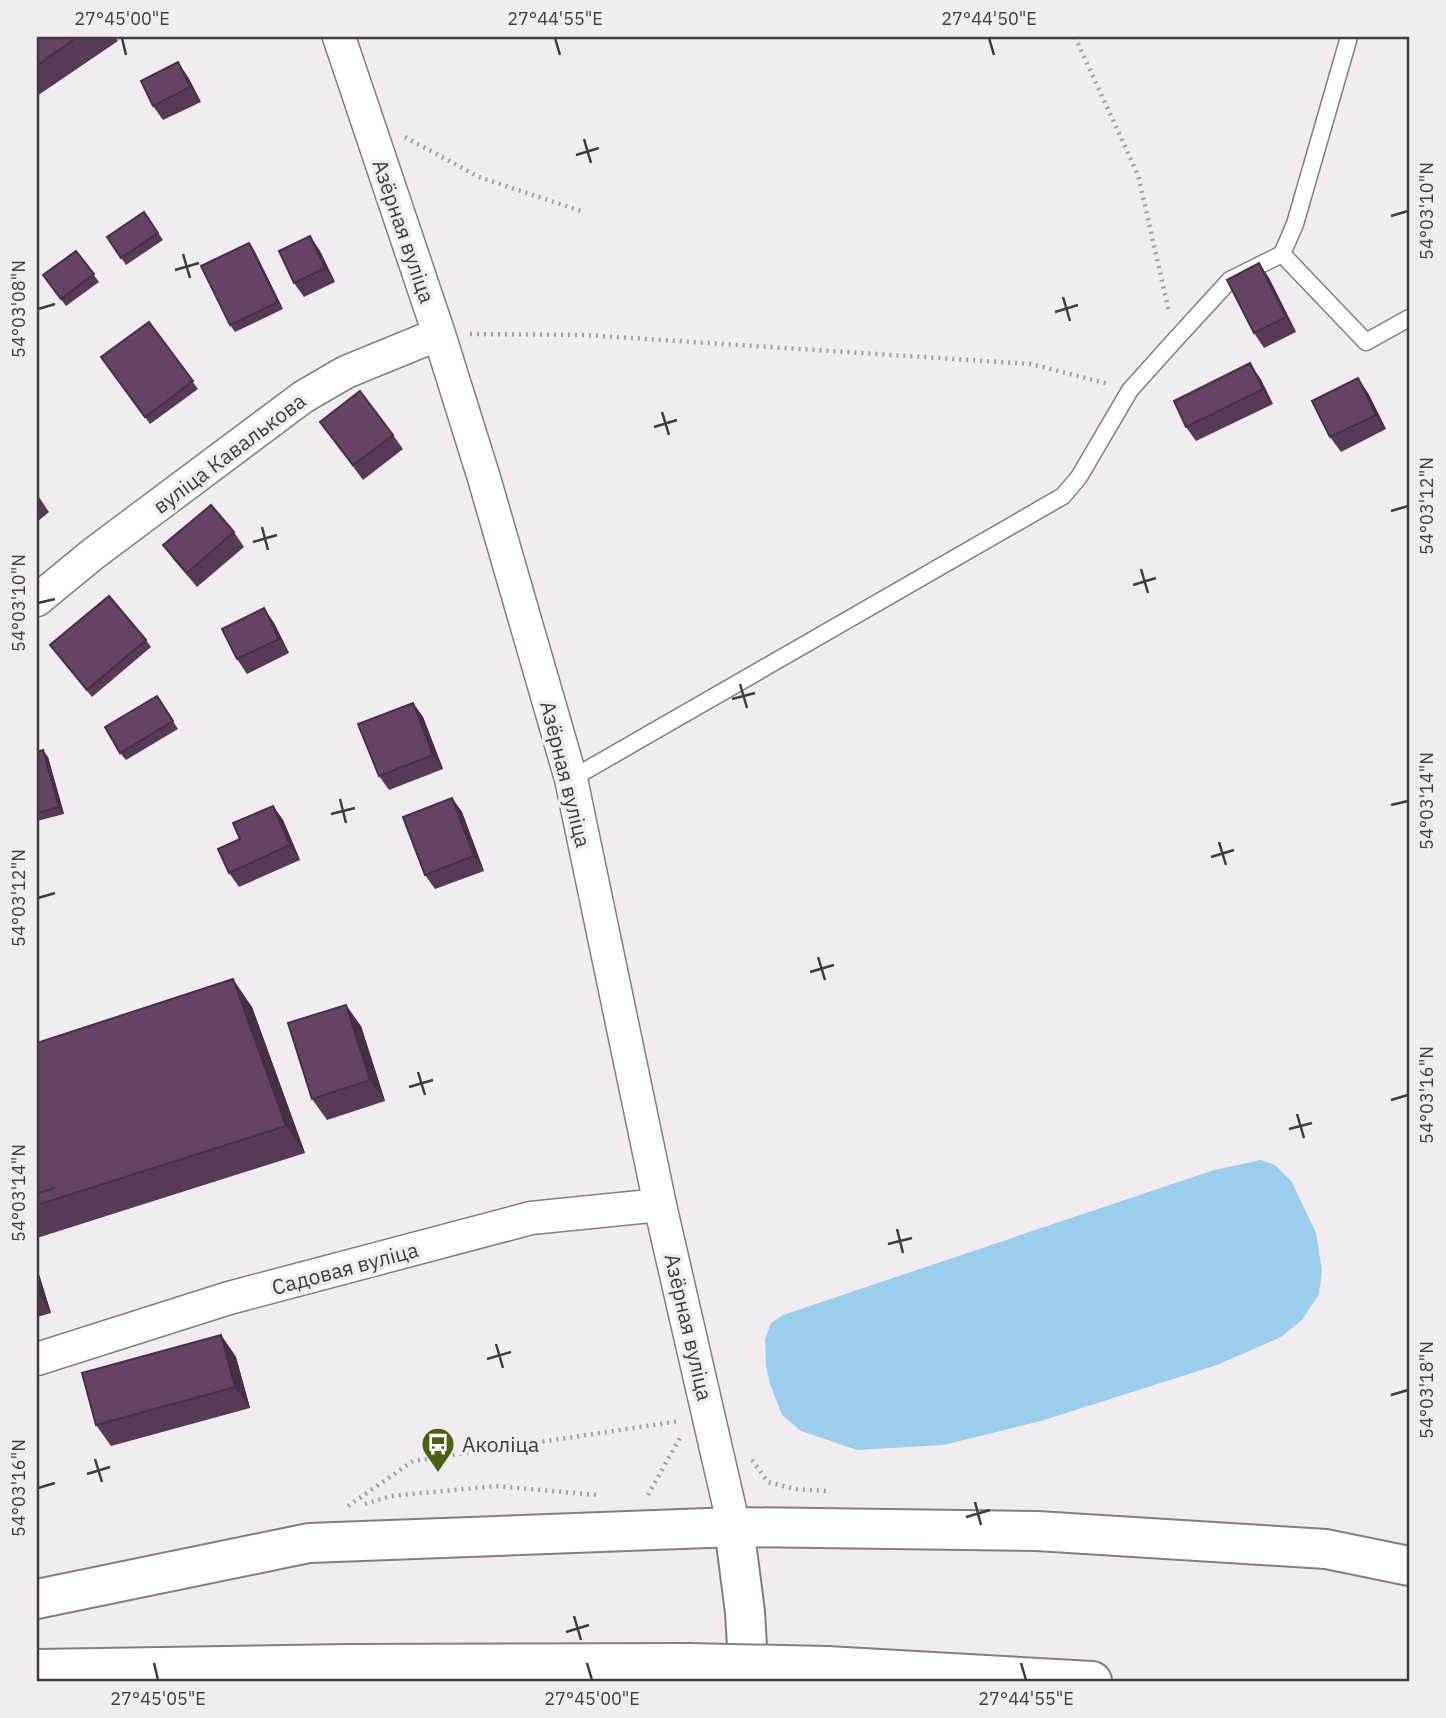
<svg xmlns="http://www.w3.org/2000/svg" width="1446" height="1718" font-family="'IBM Plex Sans',sans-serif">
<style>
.water{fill:#9bceec}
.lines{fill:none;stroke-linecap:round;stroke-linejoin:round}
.lane-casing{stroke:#837e83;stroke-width:19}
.street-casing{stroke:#837e83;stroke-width:35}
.secondary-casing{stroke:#837e83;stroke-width:42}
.highway-casing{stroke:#837e83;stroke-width:42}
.path{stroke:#a49fa4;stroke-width:4.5;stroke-dasharray:2 5;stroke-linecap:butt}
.lane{stroke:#fff;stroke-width:16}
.street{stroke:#fff;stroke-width:32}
.secondary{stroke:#fff;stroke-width:38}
.highway{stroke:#fff;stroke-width:38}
.highway-bridge-casing{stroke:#837e83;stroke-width:42;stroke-linecap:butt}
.highway-bridge{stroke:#fff;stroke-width:38}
.wall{fill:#583a56}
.shaded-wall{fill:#472f46}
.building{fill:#664364;stroke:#472f46;stroke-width:2}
.ticks{fill:none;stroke:#3e3c3e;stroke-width:2.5}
.labels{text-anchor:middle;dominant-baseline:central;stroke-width:7;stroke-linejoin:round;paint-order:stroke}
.street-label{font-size:21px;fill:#3e3c3e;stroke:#f2ecf2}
.poi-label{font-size:21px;fill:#3e3c3e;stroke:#f2ecf2;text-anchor:start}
.neatline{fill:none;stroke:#3e3c3e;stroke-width:2.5}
.ticks-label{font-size:18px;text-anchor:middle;fill:#3e3c3e}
</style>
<rect width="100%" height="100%" fill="#f2ecf2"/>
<path class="water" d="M1261,1160L1275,1165L1292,1182L1316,1233L1322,1270L1319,1294L1302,1320L1281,1337L1217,1365L1041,1421L943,1445L857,1450L801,1431L782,1415L770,1384L766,1366L765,1339L771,1323L783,1315L1214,1170Z"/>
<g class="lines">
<defs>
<path id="lane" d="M1282,254L1366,342L1409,318
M571,779L1063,496L1079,477L1130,390L1175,340L1230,280L1282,254L1295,224L1349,37"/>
<path id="street" d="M339,37L439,334L484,478L571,779L660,1205L734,1527
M37,600L93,554L303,397L346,372L439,334
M37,1359L229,1298L531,1218L660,1205"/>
<path id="secondary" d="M734,1527L745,1612L749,1681"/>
<path id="highway" d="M37,1599L309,1543L734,1527L1037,1531L1326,1549L1409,1566
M827,1666L1092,1681
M37,1669L350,1664L688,1663"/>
</defs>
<use href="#lane" class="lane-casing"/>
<use href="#street" class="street-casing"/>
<use href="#secondary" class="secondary-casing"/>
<use href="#highway" class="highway-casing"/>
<path class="path" d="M1075,37L1138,175L1169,312
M405,137L479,177L581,211
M470,334L585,335L1031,364L1109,384
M752,1460L768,1482L795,1489L826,1491
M648,1495L681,1436
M365,1504L391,1496L496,1486L596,1495
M348,1506L413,1461L680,1421"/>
<use href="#lane" class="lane"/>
<use href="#street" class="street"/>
<use href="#secondary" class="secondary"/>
<use href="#highway" class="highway"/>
<defs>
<path id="highway-bridge" d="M688,1663L827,1666"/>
</defs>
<use href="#highway-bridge" class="highway-bridge-casing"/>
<use href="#highway-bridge" class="highway-bridge"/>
</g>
<path class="wall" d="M37,37H115L118,41L37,96Z
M188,77L201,102L163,120L153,106Z
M144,212L163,240L126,265L107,237Z
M310,236L320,251L335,282L304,297L294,283Z
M249,243L254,250L283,309L235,332L230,325Z
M76,251L99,282L66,306L43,275Z
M1259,263L1269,278L1296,332L1264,348L1254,333Z
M149,322L198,389L150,424L101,357Z
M1260,378L1273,404L1196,441L1186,427Z
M1368,393L1386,429L1341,452L1330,437Z
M320,422L393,435L403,449L363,480Z
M37,494L49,512L37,522Z
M234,532L244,547L197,587L174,560L163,545Z
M264,608L274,623L289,653L247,674L237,659Z
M146,640L151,647L92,697L50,645Z
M157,696L178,729L126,760L120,753Z
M413,703L423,717L443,769L389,790L379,776Z
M37,752L48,757L64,814L37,821Z
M452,798L462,812L484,871L435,889L425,875Z
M273,806L283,820L300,860L239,887L229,873L240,839Z
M252,1007L305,1153L37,1238V1043Z
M361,1026L385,1101L327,1120L312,1099Z
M37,1268L51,1313L37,1317Z
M221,1335L236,1357L250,1408L111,1446L96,1425Z"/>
<path class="shaded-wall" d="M178,62L188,77L201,102L190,87Z
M310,236L320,251L335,282L325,268Z
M249,243L254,250L283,309L278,302Z
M1259,263L1269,278L1296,332L1286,317Z
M1250,363L1260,378L1273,404L1263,389Z
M1358,378L1368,393L1386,429L1376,415Z
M264,608L274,623L289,653L279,639Z
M413,703L423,717L443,769L433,755Z
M43,750L48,757L64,814L59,807Z
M452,798L462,812L484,871L474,856Z
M273,806L283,820L300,860L290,845Z
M233,979L252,1007L305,1153L286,1126Z
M346,1005L361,1026L385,1101L370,1080Z
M37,1268L51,1313L37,1292Z
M221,1335L236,1357L250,1408L235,1387Z"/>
<path class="building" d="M37,37H78L37,65Z
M178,62L190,87L153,106L141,81Z
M144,212L158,233L121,258L107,237Z
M310,236L325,268L294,283L279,251Z
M249,243L278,302L230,325L201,266Z
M76,251L94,274L61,299L43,275Z
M1259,263L1286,317L1254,333L1227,280Z
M149,322L193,381L145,417L101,357Z
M1250,363L1263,389L1186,427L1174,401Z
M1358,378L1376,415L1330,437L1312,401Z
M360,391L393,435L353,465L320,422Z
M211,505L234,532L187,573L163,545Z
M109,596L146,640L87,690L50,645Z
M264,608L279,639L237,659L222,629Z
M157,696L173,721L120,753L105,727Z
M413,703L433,755L379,776L358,724Z
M43,750L59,807L37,813V752Z
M452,798L474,856L425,875L403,817Z
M273,806L290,845L229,873L218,849L240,839L233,823Z
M233,979L286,1126L37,1205V1043Z
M346,1005L370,1080L312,1099L288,1023Z
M221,1335L235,1387L96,1425L82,1373Z"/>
<path class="ticks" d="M122,38L126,55M555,38L560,55M989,38L994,55M584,139L591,163M576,155L599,148M1391,216L1408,211M183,254L190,278M175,270L199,263M1063,297L1070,321M38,309L55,304M1055,312L1078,305M662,412L669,435M654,427L677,420M1391,511L1408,506M262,527L268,550M253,542L277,535M1141,569L1148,593M1133,585L1156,578M38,603L55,599M740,684L747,708M732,699L755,693M340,799L346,823M1391,805L1408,801M331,814L355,808M1219,842L1226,865M1211,857L1234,850M38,898L55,893M818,957L825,980M810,972L834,965M418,1072L425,1095M409,1087L433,1080M1391,1100L1408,1095M1297,1114L1304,1138M1289,1129L1312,1123M38,1193L55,1188M897,1229L903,1253M888,1244L912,1238M496,1344L503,1368M487,1359L511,1352M1391,1395L1408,1390M95,1459L102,1482M87,1474L110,1467M38,1488L55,1483M975,1502L981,1525M966,1517L990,1510M574,1616L581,1640M566,1632L589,1625M154,1663L158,1680M587,1663L592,1680M1021,1663L1026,1680"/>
<defs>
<symbol id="bus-pin" viewBox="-11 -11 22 30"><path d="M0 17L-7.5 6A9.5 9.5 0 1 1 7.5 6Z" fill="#486212" stroke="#f2ecf2"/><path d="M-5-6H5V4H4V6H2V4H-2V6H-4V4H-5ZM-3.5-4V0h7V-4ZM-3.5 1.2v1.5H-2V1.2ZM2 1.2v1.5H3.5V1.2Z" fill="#fff"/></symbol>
</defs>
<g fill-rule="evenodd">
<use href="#bus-pin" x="419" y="1425" width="38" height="52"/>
</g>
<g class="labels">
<g class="street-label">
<text transform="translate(404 231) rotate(71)">Азёрная вуліца</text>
<text transform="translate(229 453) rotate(-37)">вуліца Кавалькова</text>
<text transform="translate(566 774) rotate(76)">Азёрная вуліца</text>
<text transform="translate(345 1268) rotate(-15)">Садовая вуліца</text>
<text transform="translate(689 1327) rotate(77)">Азёрная вуліца</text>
</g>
<g class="poi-label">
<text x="462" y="1444">Аколіца</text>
</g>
</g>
<rect width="1446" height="1718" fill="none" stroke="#f2ecf2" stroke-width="77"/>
<rect x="38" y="38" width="1370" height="1642" class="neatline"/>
<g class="ticks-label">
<text x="122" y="25">27°45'00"E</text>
<text x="555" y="25">27°44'55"E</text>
<text x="989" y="25">27°44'50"E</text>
<text transform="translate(1427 211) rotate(-90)" y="6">54°03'10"N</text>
<text transform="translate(19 309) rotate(-90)" y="6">54°03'08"N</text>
<text transform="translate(1427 506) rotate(-90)" y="6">54°03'12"N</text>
<text transform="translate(19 603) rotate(-90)" y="6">54°03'10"N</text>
<text transform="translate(1427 801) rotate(-90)" y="6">54°03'14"N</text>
<text transform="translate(19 898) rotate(-90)" y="6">54°03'12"N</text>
<text transform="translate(1427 1095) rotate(-90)" y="6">54°03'16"N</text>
<text transform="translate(19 1193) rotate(-90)" y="6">54°03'14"N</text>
<text transform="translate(1427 1390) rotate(-90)" y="6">54°03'18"N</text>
<text transform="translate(19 1488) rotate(-90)" y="6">54°03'16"N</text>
<text x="158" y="1705">27°45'05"E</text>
<text x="592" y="1705">27°45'00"E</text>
<text x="1026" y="1705">27°44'55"E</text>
</g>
</svg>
